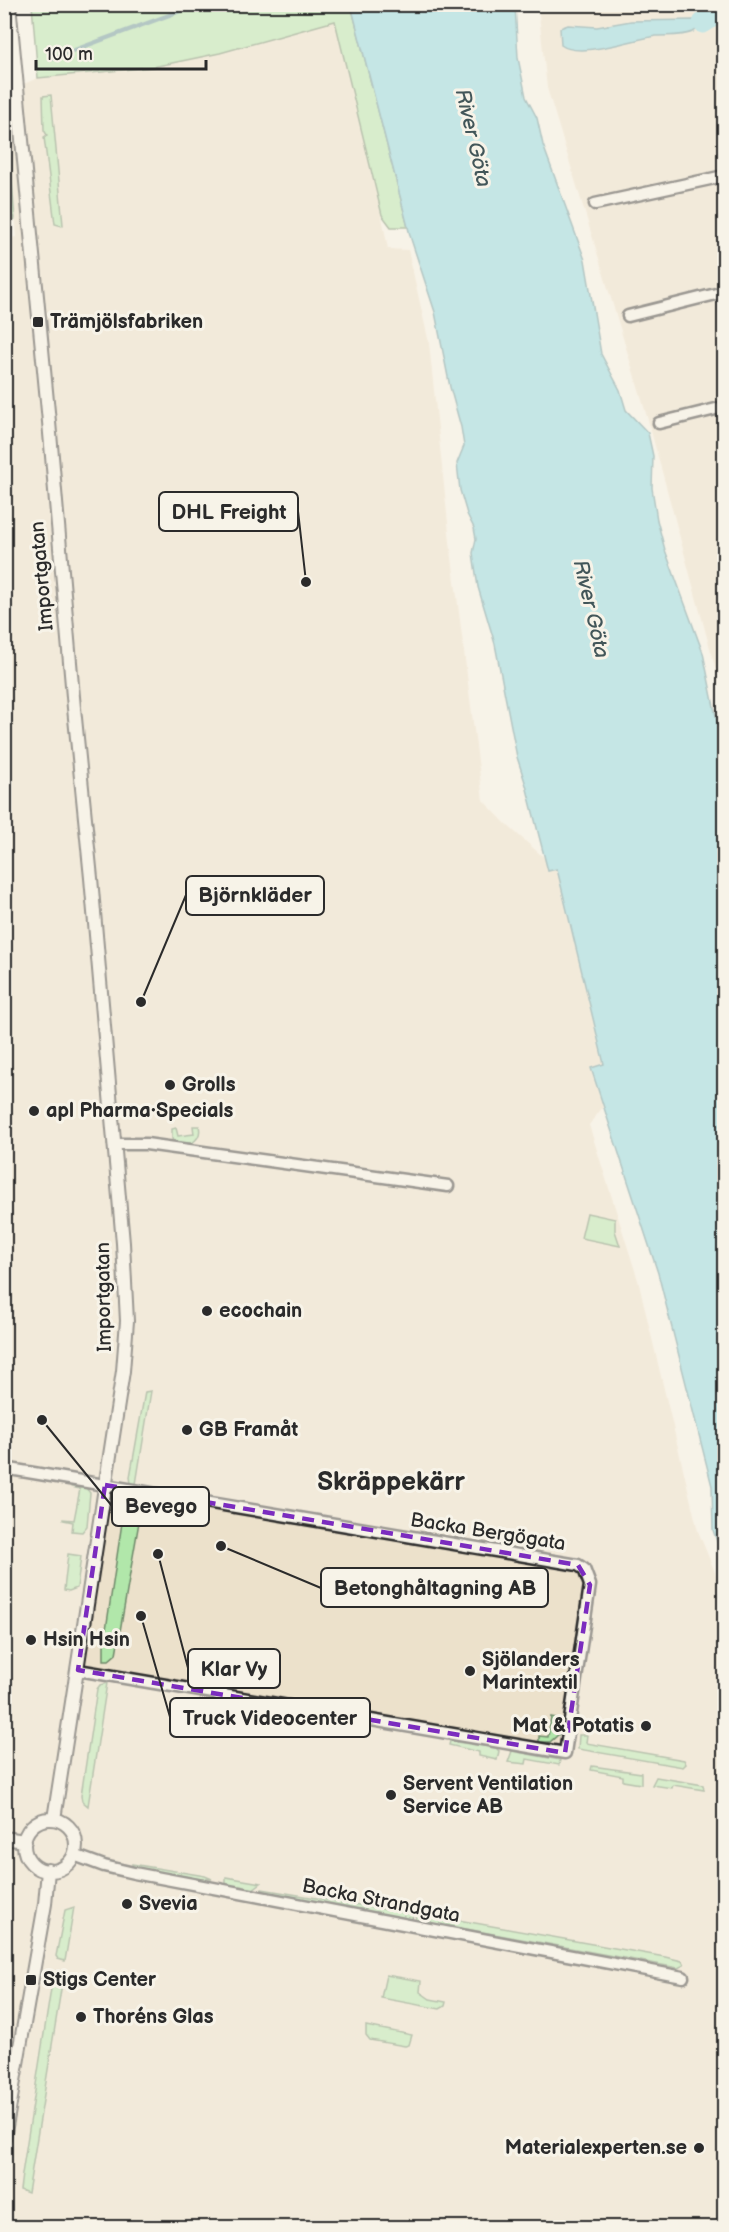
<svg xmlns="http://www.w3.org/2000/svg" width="729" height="2232" font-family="'Balsamiq Sans',sans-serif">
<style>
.built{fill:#ece1cb}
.green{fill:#b1e7aa;stroke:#6e896a;stroke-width:1.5}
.water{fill:#87d7e2;stroke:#629299;stroke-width:1.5}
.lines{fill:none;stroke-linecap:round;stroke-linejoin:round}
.stream{stroke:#629299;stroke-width:4}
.river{stroke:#87d7e2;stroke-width:21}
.minor-casing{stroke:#2b2b2b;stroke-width:15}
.tertiary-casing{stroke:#2b2b2b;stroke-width:16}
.minor{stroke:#f7f3e8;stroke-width:10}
.tertiary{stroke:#f7f3e8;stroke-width:12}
.marked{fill:none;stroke:#7b2cbf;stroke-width:4.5;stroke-dasharray:12 8;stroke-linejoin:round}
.poi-dot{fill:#2b2b2b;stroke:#f7f3e8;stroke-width:2}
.labels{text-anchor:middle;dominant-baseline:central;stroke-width:6;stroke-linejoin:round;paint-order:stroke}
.poi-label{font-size:20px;font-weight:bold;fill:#2b2b2b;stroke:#f7f3e8;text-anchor:start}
.street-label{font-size:20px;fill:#2b2b2b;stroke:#f7f3e8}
.water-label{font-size:21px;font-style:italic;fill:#425659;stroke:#f7f3e8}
.district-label{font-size:26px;font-weight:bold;fill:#2b2b2b;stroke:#f7f3e8}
.leader{fill:none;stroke:#2b2b2b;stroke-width:2}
.callout-dot{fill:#2b2b2b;stroke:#f7f3e8;stroke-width:2}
.callout{fill:#f7f3e8;stroke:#2b2b2b;stroke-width:2}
.callout-label{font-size:21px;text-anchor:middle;font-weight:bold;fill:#2b2b2b}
</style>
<rect width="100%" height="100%" fill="#f7f3e8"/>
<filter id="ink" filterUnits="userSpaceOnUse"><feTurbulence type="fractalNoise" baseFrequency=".0167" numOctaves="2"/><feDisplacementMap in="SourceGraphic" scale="12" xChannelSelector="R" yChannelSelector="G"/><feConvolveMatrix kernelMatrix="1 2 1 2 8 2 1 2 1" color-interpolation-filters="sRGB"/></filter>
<g filter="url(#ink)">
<path class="built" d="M538,5H724V700L648,420L547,88Z
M335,20L378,196L388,249L408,250L429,343L450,542L483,800L506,824L557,869L604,1065L591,1068L603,1107L589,1125L638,1280L698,1531L719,1582L724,1612V2227H5L4,238L17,237L6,91L38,78L55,75L153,67L220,53Z"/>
<path class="green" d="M32,5H351L408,227H391L382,215L335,21L220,53L153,67L38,78Z
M51,95L63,225L62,226L55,224L44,137L47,135L44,130L43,96Z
M5,155L10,156L15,219L5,222V216L11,214L9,198H5V194L9,193L8,181H5V177L7,176Z
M193,1126H199C201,1133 198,1139 192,1143L176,1142L172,1139V1129L176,1128L178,1136L194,1134Z
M587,1213L615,1219V1231L620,1246L581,1238Z
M151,1391L136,1484L131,1483L130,1477L145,1392Z
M71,1486L86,1488L90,1493L87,1526L82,1532L72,1531L73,1522L63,1520V1519L74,1520L80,1489L71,1487Z
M126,1496L143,1499L116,1654L109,1660H104V1643Z
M68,1554L81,1556L77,1588L69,1591L64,1590Z
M107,1683L88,1806L82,1801L81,1796L97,1689L100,1685Z
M551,1717L562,1719L559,1734L550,1742H539V1736L548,1737Z
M579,1735H587L586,1743L684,1760L686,1764L683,1767L578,1749Z
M450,1741L496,1748L499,1751L497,1760L479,1756V1752L449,1745Z
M512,1751L560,1760L559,1765L527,1759L526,1764L508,1762Z
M592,1766L641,1773V1784L623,1781V1776L591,1770Z
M656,1777L703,1785L704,1790L673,1785L672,1788L652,1785Z
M132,1864L205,1876L212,1879H200L132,1867Z
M226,1877L261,1883L253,1889L230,1886L226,1884Z
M262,1889L414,1914L411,1920L260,1891Z
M74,1907L65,1961L58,1959L56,1956L65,1910Z
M419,1913L665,1957L682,1961L684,1965L678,1968L461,1928L440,1927L414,1922Z
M56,1971H64L28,2193L20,2190L22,2174L53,1976Z
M386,1975L421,1981L420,1992L430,1999L446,2002L445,2006L440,2009L381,1998Z
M366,2026L412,2035L409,2045L405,2046L370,2040L366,2035Z"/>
<path class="water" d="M351,5H515L518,58L526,97L537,118L543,145L585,260L601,354L620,390L626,410L648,433L653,456L652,488L657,520L665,550L703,653L721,741L724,751V1612L719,1582L724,1561L713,1530L712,1486L658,1273L591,1068L604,1064L557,869L548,871L526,785L517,757L495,644L478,587L473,553L476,539L474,528L467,514L460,490L457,463L464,446L461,427L450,387L435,312L411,239Z
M694,20L703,23C700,26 697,30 693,32C681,37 668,35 656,36C633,39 579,59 561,45L560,28L568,25L597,27L631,21Z"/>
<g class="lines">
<path class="stream" d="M53,58L199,4"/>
<path class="river" d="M703,23L715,15L721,4"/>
<defs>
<path id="minor" d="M595,204L724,176
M628,316L724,292
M659,423L724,407
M114,1144H146L448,1186
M4,1468L578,1565L584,1569L590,1585L565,1753L78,1670
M74,1855L104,1866L134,1873L683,1977"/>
<path id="tertiary" d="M9,4L49,422L74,708L91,878L123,1243L127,1321L123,1371L54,1819
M24 1845a26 26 0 1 1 52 0a26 26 0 1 1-52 0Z
M4,1838L25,1841
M4,2138L45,1904L48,1870"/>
</defs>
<use href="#minor" class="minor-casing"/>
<use href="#tertiary" class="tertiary-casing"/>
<use href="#minor" class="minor"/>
<use href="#tertiary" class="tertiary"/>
</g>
</g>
<path d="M0 0H729V2232H0ZM105,1485L578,1565L590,1585L565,1753L78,1670Z" fill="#f7f3e8" fill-opacity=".55" fill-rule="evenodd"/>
<path class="marked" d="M105,1485L578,1565L590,1585L565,1753L78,1670Z"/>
<g class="poi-dot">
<rect x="32" y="316" width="12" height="12" rx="3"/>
<circle cx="170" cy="1085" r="6"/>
<circle cx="34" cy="1111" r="6"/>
<circle cx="207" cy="1311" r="6"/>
<circle cx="187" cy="1430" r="6"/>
<circle cx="31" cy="1640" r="6"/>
<circle cx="470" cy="1671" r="6"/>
<circle cx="646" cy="1726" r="6"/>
<circle cx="391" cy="1795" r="6"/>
<circle cx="127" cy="1904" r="6"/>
<rect x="25" y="1974" width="12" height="12" rx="3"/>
<circle cx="81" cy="2017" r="6"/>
<circle cx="699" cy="2148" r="6"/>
</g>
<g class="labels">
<g class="poi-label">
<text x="50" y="322">Trämjölsfabriken</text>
<text x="182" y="1085">Grolls</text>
<text x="46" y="1111">apl Pharma•Specials</text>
<text x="219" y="1311">ecochain</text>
<text x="199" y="1430">GB Framåt</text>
<text x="43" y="1640">Hsin Hsin</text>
<text x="482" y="1660">Sjölanders<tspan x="482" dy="23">Marintextil</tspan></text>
<text x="634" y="1726" text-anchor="end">Mat &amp; Potatis</text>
<text x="403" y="1784">Servent Ventilation<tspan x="403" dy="23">Service AB</tspan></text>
<text x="139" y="1904">Svevia</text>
<text x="43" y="1980">Stigs Center</text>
<text x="93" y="2017">Thoréns Glas</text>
<text x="687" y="2148" text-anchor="end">Materialexperten.se</text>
</g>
<g class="street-label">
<text transform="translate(42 576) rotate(-95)">Importgatan</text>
<text transform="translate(104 1297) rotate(-91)">Importgatan</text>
<text transform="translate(488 1532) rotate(9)">Backa Bergögata</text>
<text transform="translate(381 1901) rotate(11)">Backa Strandgata</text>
</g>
<g class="water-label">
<text transform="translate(473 138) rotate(77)">River Göta</text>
<text transform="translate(591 609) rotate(77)">River Göta</text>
</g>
<g class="district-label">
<text x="391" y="1482">Skräppekärr</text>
</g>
</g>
<path class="leader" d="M306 582L298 511M141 1002L186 895M42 1420L112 1506M221 1546L321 1588M158 1554L188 1668M141 1616L170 1717"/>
<g class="callout-dot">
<circle cx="306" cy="582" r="6"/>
<circle cx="141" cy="1002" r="6"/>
<circle cx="42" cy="1420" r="6"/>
<circle cx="221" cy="1546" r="6"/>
<circle cx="158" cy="1554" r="6"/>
<circle cx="141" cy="1616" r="6"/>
</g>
<g class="callout">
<rect x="159" y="492" width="139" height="39" rx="6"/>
<rect x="186" y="876" width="138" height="39" rx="6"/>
<rect x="112" y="1487" width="97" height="39" rx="6"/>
<rect x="321" y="1568" width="227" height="39" rx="6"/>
<rect x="188" y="1649" width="92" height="39" rx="6"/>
<rect x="170" y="1698" width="200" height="39" rx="6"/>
</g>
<g class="callout-label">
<text x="229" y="519">DHL Freight</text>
<text x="255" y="902">Björnkläder</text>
<text x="161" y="1513">Bevego</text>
<text x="435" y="1595">Betonghåltagning AB</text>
<text x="234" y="1676">Klar Vy</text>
<text x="270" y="1725">Truck Videocenter</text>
</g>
<rect width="729" height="2232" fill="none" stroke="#f7f3e8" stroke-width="24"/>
<rect x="12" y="12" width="705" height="2208" fill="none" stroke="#2b2b2b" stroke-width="2" filter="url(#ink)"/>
<path d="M36 60v9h170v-9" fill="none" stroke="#2b2b2b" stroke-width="3"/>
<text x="45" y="60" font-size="18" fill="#2b2b2b" stroke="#f7f3e8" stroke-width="4.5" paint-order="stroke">100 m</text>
</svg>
